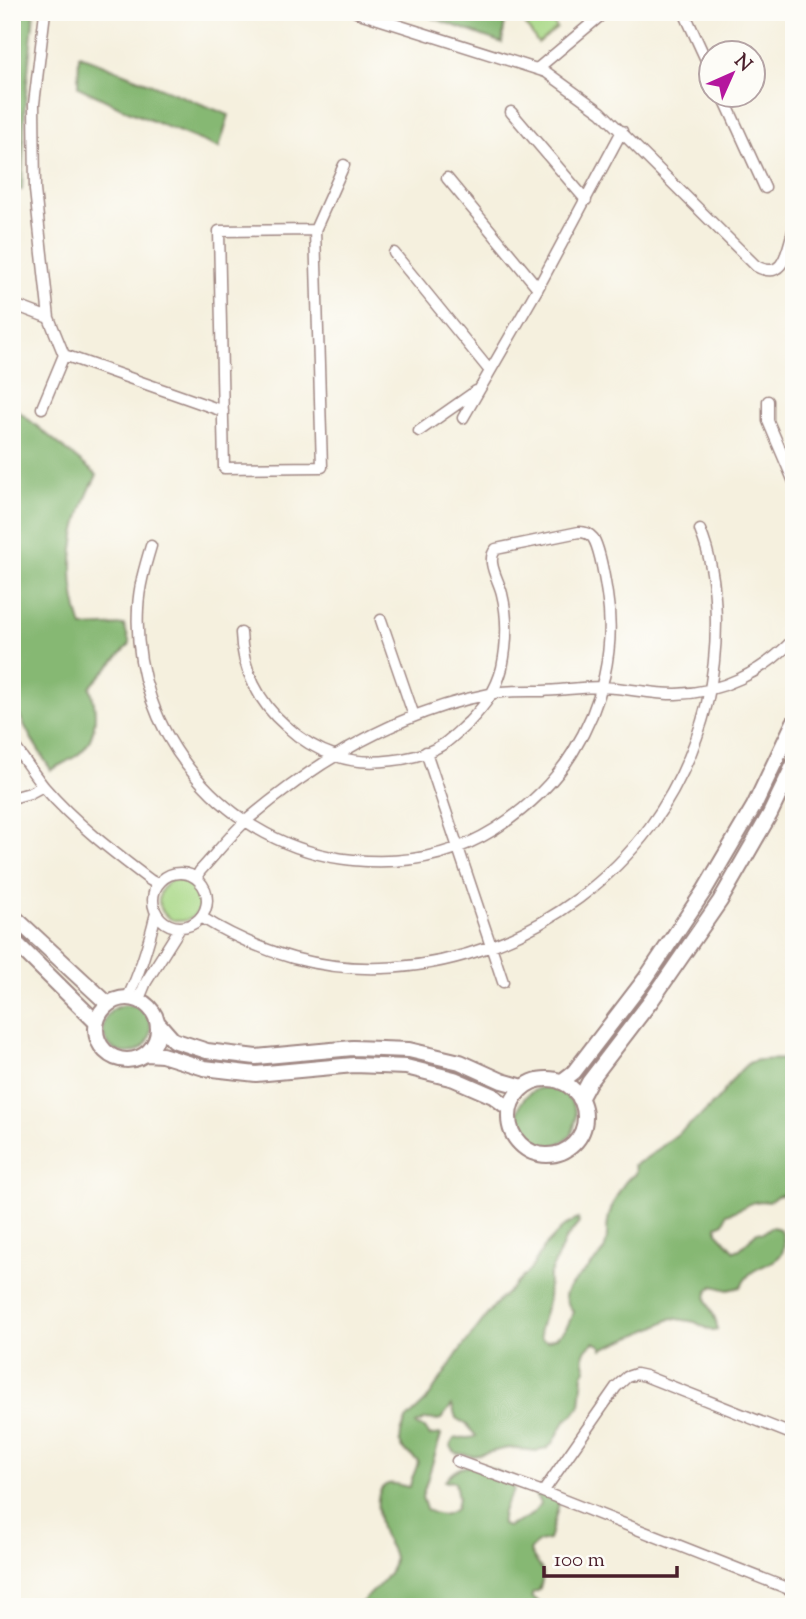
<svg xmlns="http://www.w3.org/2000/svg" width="806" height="1619" font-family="'Sorts Mill Goudy',serif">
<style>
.green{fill:#a8d886;stroke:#797c58;stroke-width:2}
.forest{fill:#86b873;stroke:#686c4f;stroke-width:2}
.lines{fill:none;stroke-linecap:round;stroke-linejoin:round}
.street-casing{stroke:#a08884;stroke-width:13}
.secondary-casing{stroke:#a08884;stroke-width:18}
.street{stroke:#fff;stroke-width:10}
.secondary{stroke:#fff;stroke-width:14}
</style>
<rect width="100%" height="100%" fill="#fdfcf7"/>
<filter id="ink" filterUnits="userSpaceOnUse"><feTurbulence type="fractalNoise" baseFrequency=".0143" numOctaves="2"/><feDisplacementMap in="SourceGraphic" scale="14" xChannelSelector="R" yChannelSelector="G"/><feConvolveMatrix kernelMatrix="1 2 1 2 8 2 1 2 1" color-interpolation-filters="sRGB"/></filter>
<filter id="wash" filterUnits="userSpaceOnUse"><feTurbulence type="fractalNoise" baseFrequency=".00686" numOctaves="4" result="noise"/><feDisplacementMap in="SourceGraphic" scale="28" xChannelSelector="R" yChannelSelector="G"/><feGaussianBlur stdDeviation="1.57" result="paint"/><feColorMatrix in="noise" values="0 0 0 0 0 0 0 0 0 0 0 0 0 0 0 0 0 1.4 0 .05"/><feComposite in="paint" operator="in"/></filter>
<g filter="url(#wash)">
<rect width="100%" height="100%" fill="#f5f0de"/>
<path class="green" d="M517,12H545L557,28L538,43Z
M159 900a21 21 0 1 1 42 0a21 21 0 1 1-42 0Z"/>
<path class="forest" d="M12,12H34L25,103L22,190H12Z
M416,12H506L502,43Z
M79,55L229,115L219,148L128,111L78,87Z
M12,406L97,475C71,522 64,575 82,627L124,625L130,644L90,687C98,710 98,741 76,756C69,761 59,765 51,770L31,738L12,701Z
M103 1029a24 24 0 1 1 48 0a24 24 0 1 1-48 0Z
M794,1059V1179L786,1194L777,1196L769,1202C750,1198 744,1210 726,1214L724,1223L717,1226V1232L735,1251L740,1249L757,1232L763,1233L771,1227C779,1228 782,1229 783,1237C789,1263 764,1262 751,1273C747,1276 743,1283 740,1287L728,1290L713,1286C695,1300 719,1312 717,1330H710L695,1322L672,1318L655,1327L602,1349L601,1346L594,1342C583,1349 581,1357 586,1369L583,1374L580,1406L574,1414L565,1421L553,1443L546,1449L537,1451L508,1448L473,1456L456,1453L450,1446L454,1439C461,1436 470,1440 476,1436L467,1425L456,1418L452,1405L441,1419L437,1420L426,1419L416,1424L417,1426L425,1428L430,1436L439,1434L441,1435L422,1497L426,1509C437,1516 445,1517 456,1509L458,1498L455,1482L452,1481L447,1482L445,1481C448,1478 450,1474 453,1472C472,1459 507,1467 514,1490C507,1501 500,1512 502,1525L507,1527C519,1521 535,1517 540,1503L534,1492L560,1500L549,1540C540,1541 535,1543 530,1551C534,1563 546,1567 542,1581C540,1589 540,1591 532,1593V1597L544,1607H357C369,1594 387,1581 393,1565C397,1553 387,1544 383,1534C379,1522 371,1490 388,1484C395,1482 403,1487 410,1487C411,1477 417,1470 418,1461L403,1449L400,1442L401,1432L406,1420L426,1401L458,1353L494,1306L531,1269L545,1246L564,1226L578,1219L579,1223L565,1240L549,1276L548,1300L540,1329L541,1338L546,1341C562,1337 569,1327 573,1311C570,1307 566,1302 565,1297C564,1286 596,1264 603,1252C609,1242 606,1232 608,1221C610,1208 622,1180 634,1175L636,1171L634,1165C647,1159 650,1155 661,1147C682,1130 705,1115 722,1094C729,1085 741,1066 751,1062C760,1057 782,1061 794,1059Z
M543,1087C559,1086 578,1102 576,1119C575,1125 573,1131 571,1136C565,1140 557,1146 551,1147C516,1150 502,1098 543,1087Z"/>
</g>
<g filter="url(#ink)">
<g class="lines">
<defs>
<path id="street" d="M356,12L546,72L601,112L756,266C785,282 787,249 794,228
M684,12L712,73
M537,69L605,12
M722,94L765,188
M511,112L586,200
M447,178L538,288
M315,230L219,231L224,468L322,467L315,230L344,165
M394,253L490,371
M12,304L49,318
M64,355L223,411
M768,401V421L794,482
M42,408L64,355L49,318L35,190L34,104L45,12
M463,418L538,288L622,131
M419,431L476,391
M151,546C145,566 139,586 138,608C131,733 227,848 353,860C403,865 452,856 495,829C526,809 554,783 573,752C602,705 616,649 607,594C605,581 600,548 593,538C589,533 585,532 579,532L496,549C485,561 499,580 502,594C508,618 507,644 502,668C496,691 485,705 469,722C461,729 453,737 445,743C419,761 366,767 336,756C318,750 300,739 286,726C259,703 242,669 241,633
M381,620L414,716
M12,743C23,758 33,773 44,787C75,823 113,852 150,880L157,884
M426,752L503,982
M12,798L30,793L43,786
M153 900a27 27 0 1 1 54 0a27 27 0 1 1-54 0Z
M196,878L200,871C216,854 230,835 247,820C317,761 400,711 490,694C507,690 526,691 543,691C563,690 583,687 602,687C627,688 651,694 676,694C721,693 763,672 794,639
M201,917C230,935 261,949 293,958C425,993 570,935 650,827C677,790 696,747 707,703C719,651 721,580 700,530
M128,997C141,970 149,942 156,913
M139,999L146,982L180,928
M457,1461L543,1492L794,1591
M543,1492L616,1387L627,1377L636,1374L645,1376L794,1435"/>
<path id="secondary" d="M12,915L108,1004
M12,939L96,1022
M96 1029a31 31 0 1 1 62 0a31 31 0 1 1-62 0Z
M159,1024L173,1040L207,1051L256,1057L353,1048L409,1050L460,1062L502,1081L523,1087
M147,1054L162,1055L204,1068L256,1074L354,1065L406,1067L454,1079L493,1096L510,1109
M509 1117a38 38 0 1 1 76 0a38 38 0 1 1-76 0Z
M561,1082L574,1072L646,978L704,891L754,806L794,722
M580,1099L589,1082L651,1001L720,901L770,814L794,764"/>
</defs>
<use href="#street" class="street-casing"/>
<use href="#secondary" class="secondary-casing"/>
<use href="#street" class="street"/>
<use href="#secondary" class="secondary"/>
</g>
</g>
<rect width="806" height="1619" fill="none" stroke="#fdfcf7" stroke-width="42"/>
<g transform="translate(732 74) rotate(45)"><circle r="33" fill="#fdfcf7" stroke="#b5a4a5" stroke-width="2"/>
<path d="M0-5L12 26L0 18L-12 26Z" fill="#b5179e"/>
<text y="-10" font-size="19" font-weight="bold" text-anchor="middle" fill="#4a1f2b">N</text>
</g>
<path d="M544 1566v10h133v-10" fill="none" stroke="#4a1f2b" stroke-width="3.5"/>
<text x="554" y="1566" font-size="21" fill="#4a1f2b" stroke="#fdfcf7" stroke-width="5" paint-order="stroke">100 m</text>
</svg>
